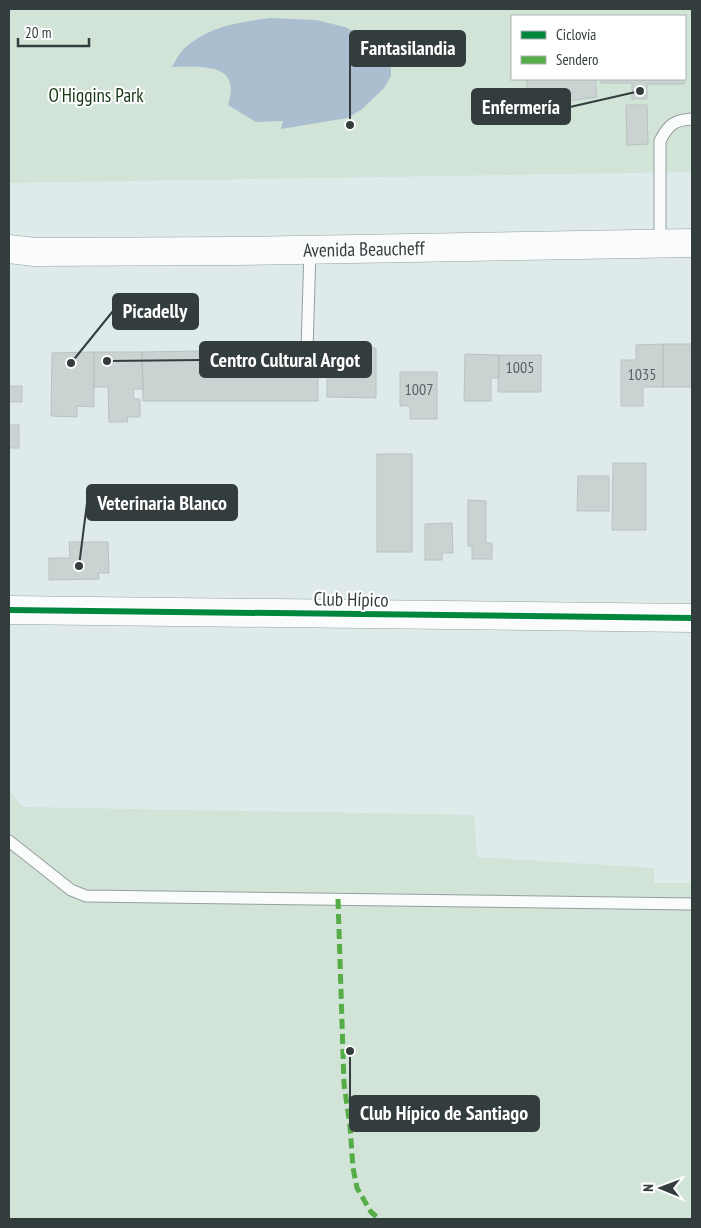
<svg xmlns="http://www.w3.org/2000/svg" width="701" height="1228" font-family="'PT Sans Narrow',sans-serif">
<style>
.green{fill:#d2e3d7;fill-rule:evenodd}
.water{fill:#aabed0}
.building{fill:#cad3d2;stroke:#b9c2c1}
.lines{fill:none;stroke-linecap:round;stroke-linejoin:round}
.lane-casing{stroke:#959f9f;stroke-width:13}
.secondary-casing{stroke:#959f9f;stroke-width:29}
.lane{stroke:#fafcfc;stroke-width:11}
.secondary{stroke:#fafcfc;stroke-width:28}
.quiet{stroke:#54ad46;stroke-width:5;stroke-dasharray:10 5;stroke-linecap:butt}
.cycleway-casing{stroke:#fff;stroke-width:9}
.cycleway{stroke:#00873e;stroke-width:6}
.labels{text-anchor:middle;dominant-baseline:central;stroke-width:4;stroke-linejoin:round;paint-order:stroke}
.number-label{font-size:16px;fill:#5a6263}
.park-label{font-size:19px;fill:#133813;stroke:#fff}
.street-label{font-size:19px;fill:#343d3e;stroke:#fff}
.leader{fill:none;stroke:#343d3e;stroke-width:2}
.callout-dot{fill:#343d3e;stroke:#fff;stroke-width:2}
.callout{fill:#343d3e;stroke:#343d3e;stroke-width:2}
.callout-label{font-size:20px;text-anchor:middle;font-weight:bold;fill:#fff}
</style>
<rect width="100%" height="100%" fill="#dfebeb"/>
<path class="green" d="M9,9H692V172L9,183ZM512,16H685V79H512Z
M9,790L23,807L474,815L477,857L654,868V883H692V1219H9Z"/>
<path class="water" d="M270,18L316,20L345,27L374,42L391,60V76L384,88L361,110L347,118L281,129L283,121L256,122L228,105C242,62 202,67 172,67C175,62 178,55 183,50C205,27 239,22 270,18Z"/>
<path class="building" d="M526,79H595L597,97L530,106Z
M601,79H684V84H647V99H632V83H601Z
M626,105H647L648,144L627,145Z
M663,344V387H643V406H621V360H636V345Z
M663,344H692V387H663Z
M327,348H376V398L327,397Z
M318,349V401H143L142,352Z
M94,352V407L77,406V417L51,416L52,353Z
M94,352H142L143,389H133L134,399H140V417H127L128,422H109L108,387H94Z
M465,354L499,355V378H491V401H464Z
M499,355H541V392H498Z
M400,372H437V419H410V406H400Z
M9,386H22V402H9Z
M9,425H19V448H9Z
M377,454H412V552H377Z
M613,463H646V530H612Z
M578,476H609V511H577Z
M468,500L486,501V543H492V559H472V546H468Z
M452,523L453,553H442V560H425V524Z
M69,542H108L109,573H98L99,579L49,580V558H70Z"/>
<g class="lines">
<defs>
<path id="lane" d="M660,243V141C668,125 674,120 692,119
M307,349L310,250
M9,841L71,890L86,896L692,904"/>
<g id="secondary">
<path id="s1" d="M9,249L35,252L236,251L692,243"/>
<path d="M9,610L692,618"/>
</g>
</defs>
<use href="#lane" class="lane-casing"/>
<use href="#secondary" class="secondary-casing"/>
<use href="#lane" class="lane"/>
<use href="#secondary" class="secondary"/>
<path class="quiet" d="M338,899L344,1084L350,1126L353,1168L357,1188L371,1212L379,1219"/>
<defs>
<path id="cycleway" d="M9,610L692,618"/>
</defs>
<use href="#cycleway" class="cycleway-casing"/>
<use href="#cycleway" class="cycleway"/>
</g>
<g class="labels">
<g class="number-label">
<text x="520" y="367">1005</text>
<text x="642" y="374">1035</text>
<text x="419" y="389">1007</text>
</g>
<g class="park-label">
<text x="96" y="95">O'Higgins Park</text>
</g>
<g class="street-label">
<text stroke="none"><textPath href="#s1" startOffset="355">Avenida Beaucheff</textPath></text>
<text transform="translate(351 599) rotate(1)">Club Hípico</text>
</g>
</g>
<path class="leader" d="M350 125L350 48M640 91L570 107M71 363L113 311M107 361L200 360M79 566L87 503M350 1051L350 1113"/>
<g class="callout-dot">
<circle cx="350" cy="125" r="5"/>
<circle cx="640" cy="91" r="5"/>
<circle cx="71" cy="363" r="5"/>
<circle cx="107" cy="361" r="5"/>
<circle cx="79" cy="566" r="5"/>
<circle cx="350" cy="1051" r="5"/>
</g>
<g class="callout">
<rect x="350" y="31" width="115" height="35" rx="5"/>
<rect x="472" y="89" width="98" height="35" rx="5"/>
<rect x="113" y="294" width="85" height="35" rx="5"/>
<rect x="200" y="342" width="171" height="35" rx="5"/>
<rect x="87" y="485" width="150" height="35" rx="5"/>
<rect x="350" y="1096" width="189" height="35" rx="5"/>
</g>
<g class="callout-label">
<text x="408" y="55">Fantasilandia</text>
<text x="521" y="114">Enfermería</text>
<text x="155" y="318">Picadelly</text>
<text x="285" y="367">Centro Cultural Argot</text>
<text x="162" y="510">Veterinaria Blanco</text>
<text x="444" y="1120">Club Hípico de Santiago</text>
</g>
<rect width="701" height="1228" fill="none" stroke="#343d3e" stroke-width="20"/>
<rect x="511" y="15" width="175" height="65" fill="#ffffff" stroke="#aeb1b2"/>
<rect x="521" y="31" width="25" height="8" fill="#00873e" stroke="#aeb1b2"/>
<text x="556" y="40" font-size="15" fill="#343d3e">Ciclovía</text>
<rect x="521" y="56" width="25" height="8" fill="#54ad46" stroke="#aeb1b2"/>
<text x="556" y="65" font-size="15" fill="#343d3e">Sendero</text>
<g transform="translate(661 1188) rotate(271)" stroke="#ffffff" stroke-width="4" paint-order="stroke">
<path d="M0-4L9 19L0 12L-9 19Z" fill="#343d3e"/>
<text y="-8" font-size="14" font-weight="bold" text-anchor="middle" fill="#343d3e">N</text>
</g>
<path d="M18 38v8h71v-8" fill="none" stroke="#343d3e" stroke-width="2.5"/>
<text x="25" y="38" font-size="15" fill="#343d3e" stroke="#ffffff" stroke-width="4" paint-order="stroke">20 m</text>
</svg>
